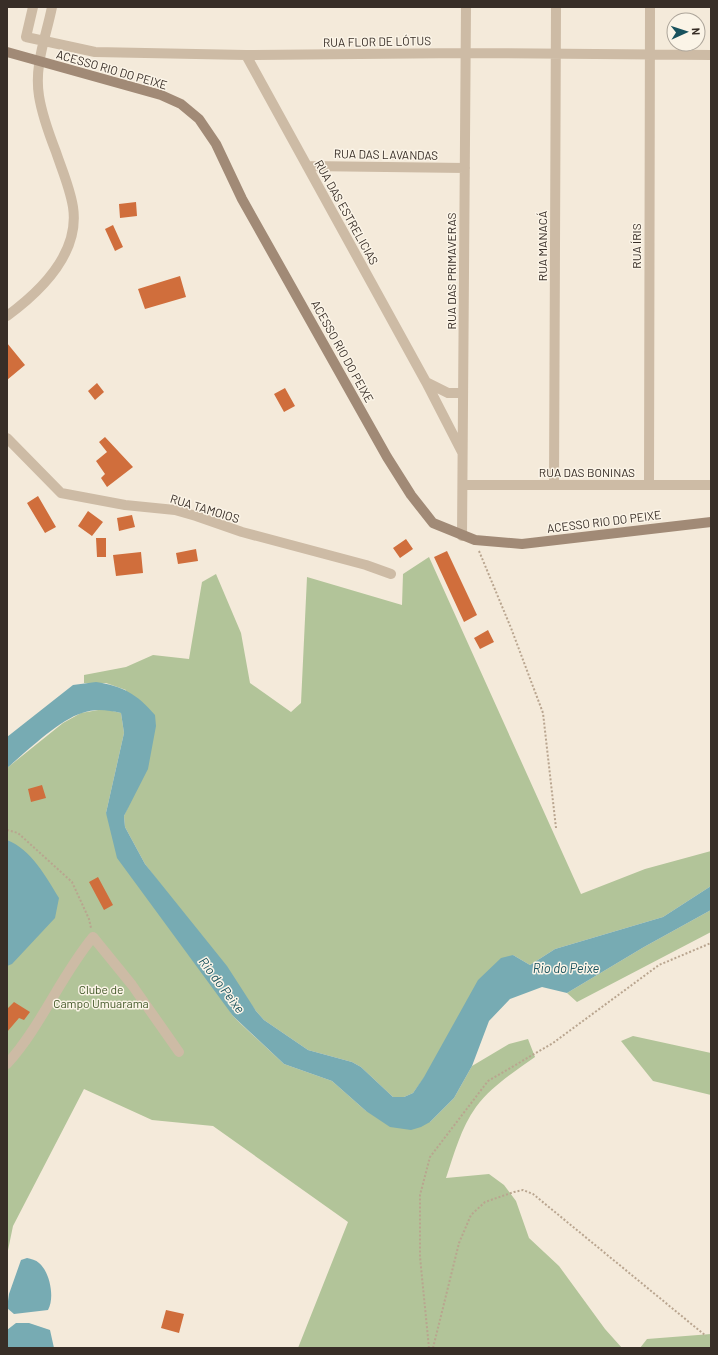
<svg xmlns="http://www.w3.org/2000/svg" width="718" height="1355" font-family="Barlow,sans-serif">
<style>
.green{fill:#b2c499}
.water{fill:#77abb3}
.building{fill:#d06e3c}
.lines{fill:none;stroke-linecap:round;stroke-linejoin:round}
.path{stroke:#b9a58f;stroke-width:2;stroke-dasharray:2 2;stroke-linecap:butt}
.street{stroke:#cdbba5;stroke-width:10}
.secondary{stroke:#a18a76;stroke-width:10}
.labels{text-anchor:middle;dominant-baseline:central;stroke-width:3;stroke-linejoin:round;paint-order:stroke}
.street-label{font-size:12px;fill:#382e27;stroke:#fbf4e7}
.park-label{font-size:12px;fill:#435929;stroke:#fbf4e7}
.water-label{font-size:13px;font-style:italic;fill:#19525d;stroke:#fbf4e7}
</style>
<rect width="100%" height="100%" fill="#f4eada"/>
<path class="green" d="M429,557L581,894L645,869L711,851V886L663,917L555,949L530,965L513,955L413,1093L404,1097H393L361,1067L352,1062L308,1050L264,1020L256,1011L145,864L125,827L124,816L128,807L126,690L106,683H84V675L126,667L153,655L189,659L202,582L216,574L241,633L250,683L291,712L301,703L307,577L402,605L403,574Z
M104,709L121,713L124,733L106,813L233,1016L241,1024L284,1064L332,1081L366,1111L430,1122L454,1098L472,1066L509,1044L528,1039L535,1057C514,1072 492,1086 476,1107C461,1128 454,1154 446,1178L489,1174L504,1185L516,1201L529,1238L559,1266L605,1329L622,1348H298L348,1222L213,1126L152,1120L84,1089L13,1226L7,1255V768L63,723L81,713Z
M711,910V932L577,1002L567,993L644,947Z
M633,1036L711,1053V1095L653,1081L621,1041Z
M711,1334V1348H640L647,1339Z"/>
<path class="water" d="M96,682C123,686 137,694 155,715L156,726L148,769L124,816L125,827L145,864L227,966L256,1011L264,1020L308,1050L352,1062L361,1067L393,1097H404L413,1093L424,1077L478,980L501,958L513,955L530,965L555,949L663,917L711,886V910L644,947L567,993L542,987L510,999L489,1021L472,1066L454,1098L430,1122L421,1127L411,1130L390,1127L366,1111L332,1081L284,1064L233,1016L117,858L106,813L124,733L121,713C108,710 95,708 82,713C59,720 26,752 7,768V737L73,685Z
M7,840C31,849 46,877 59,898L55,918L12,964L7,966Z
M27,1258C31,1259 36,1260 39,1263C50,1272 55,1298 48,1310L14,1314L7,1308L9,1294L21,1260Z
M16,1323H29L50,1330L54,1348H7V1330Z"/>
<path class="building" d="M136,202L137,216L120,218L119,204Z
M113,225L123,247L115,251L105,229Z
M180,276L186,297L145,309L138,289Z
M7,343L25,365L7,380Z
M97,383L104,392L95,400L88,391Z
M285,388L295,406L284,412L274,394Z
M105,437L133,467L107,487L101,478L105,474L96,461L107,452L99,442Z
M38,496L56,527L45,533L27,503Z
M88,511L103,522L92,536L78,526Z
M132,515L135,527L119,531L117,518Z
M96,538H106V557H97Z
M406,539L413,549L400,558L393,548Z
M196,549L198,561L178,564L176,553Z
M447,551L477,615L464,622L434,557Z
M141,552L143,573L116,576L113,555Z
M488,630L494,642L480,649L474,638Z
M42,785L46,798L31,802L28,789Z
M98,877L113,905L104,910L89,882Z
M14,1002L30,1012L24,1020L19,1018L7,1032V1009Z
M166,1310L184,1314L179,1333L161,1328Z"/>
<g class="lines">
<path class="path" d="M479,551L511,628L543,713L556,828
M7,830L18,833L72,882L89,919L91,928
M429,1348L420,1257V1195L430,1157L488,1081L553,1043L659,965L711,943
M433,1348L459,1243L471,1215L485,1202L514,1192L523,1190L533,1194L706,1336"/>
<path class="street" d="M33,7L26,37L95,52L246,55L465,53L711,55
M246,55L426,382L462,452
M307,166L465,168
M7,316C41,291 80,253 73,207C70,188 62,170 56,152C49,134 42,115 39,96C34,65 46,37 52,7
M426,382L448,393H463
M7,438L61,493L125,505L175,510L196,516L242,532L366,565L391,574
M463,485H711
M554,485L556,7
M649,485L650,7
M462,536L466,7
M7,1064C42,1025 60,977 93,937L132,985L179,1052"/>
<path class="secondary" d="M7,52L161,95L181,104L199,119L216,144L242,199L387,457L411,495L433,523L475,540L522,544L711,522"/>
</g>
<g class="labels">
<g class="street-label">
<text transform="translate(377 41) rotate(-1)">RUA FLOR DE LÓTUS</text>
<text transform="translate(112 69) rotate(16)">ACESSO RIO DO PEIXE</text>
<text transform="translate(386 154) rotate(1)">RUA DAS LAVANDAS</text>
<text transform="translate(347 212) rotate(61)">RUA DAS ESTRELICIAS</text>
<text transform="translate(542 246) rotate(-90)">RUA MANACÁ</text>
<text transform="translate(636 246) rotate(-90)">RUA ÍRIS</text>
<text transform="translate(451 271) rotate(-90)">RUA DAS PRIMAVERAS</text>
<text transform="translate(343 351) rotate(61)">ACESSO RIO DO PEIXE</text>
<text x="587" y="472">RUA DAS BONINAS</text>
<text transform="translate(205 508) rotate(17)">RUA TAMOIOS</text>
<text transform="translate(604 521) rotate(-7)">ACESSO RIO DO PEIXE</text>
</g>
<g class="park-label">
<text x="101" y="989">Clube de<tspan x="101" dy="14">Campo Umuarama</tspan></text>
</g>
<g class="water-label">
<text x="566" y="968">Rio do Peixe</text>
<text transform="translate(222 985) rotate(53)">Rio do Peixe</text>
</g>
</g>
<rect width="718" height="1355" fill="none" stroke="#382e27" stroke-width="16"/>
<g transform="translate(686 32) rotate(87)"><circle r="19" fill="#fbf4e7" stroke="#ada59a"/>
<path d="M0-3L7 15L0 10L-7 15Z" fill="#19525d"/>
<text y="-6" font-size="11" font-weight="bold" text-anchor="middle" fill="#382e27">N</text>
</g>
</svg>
